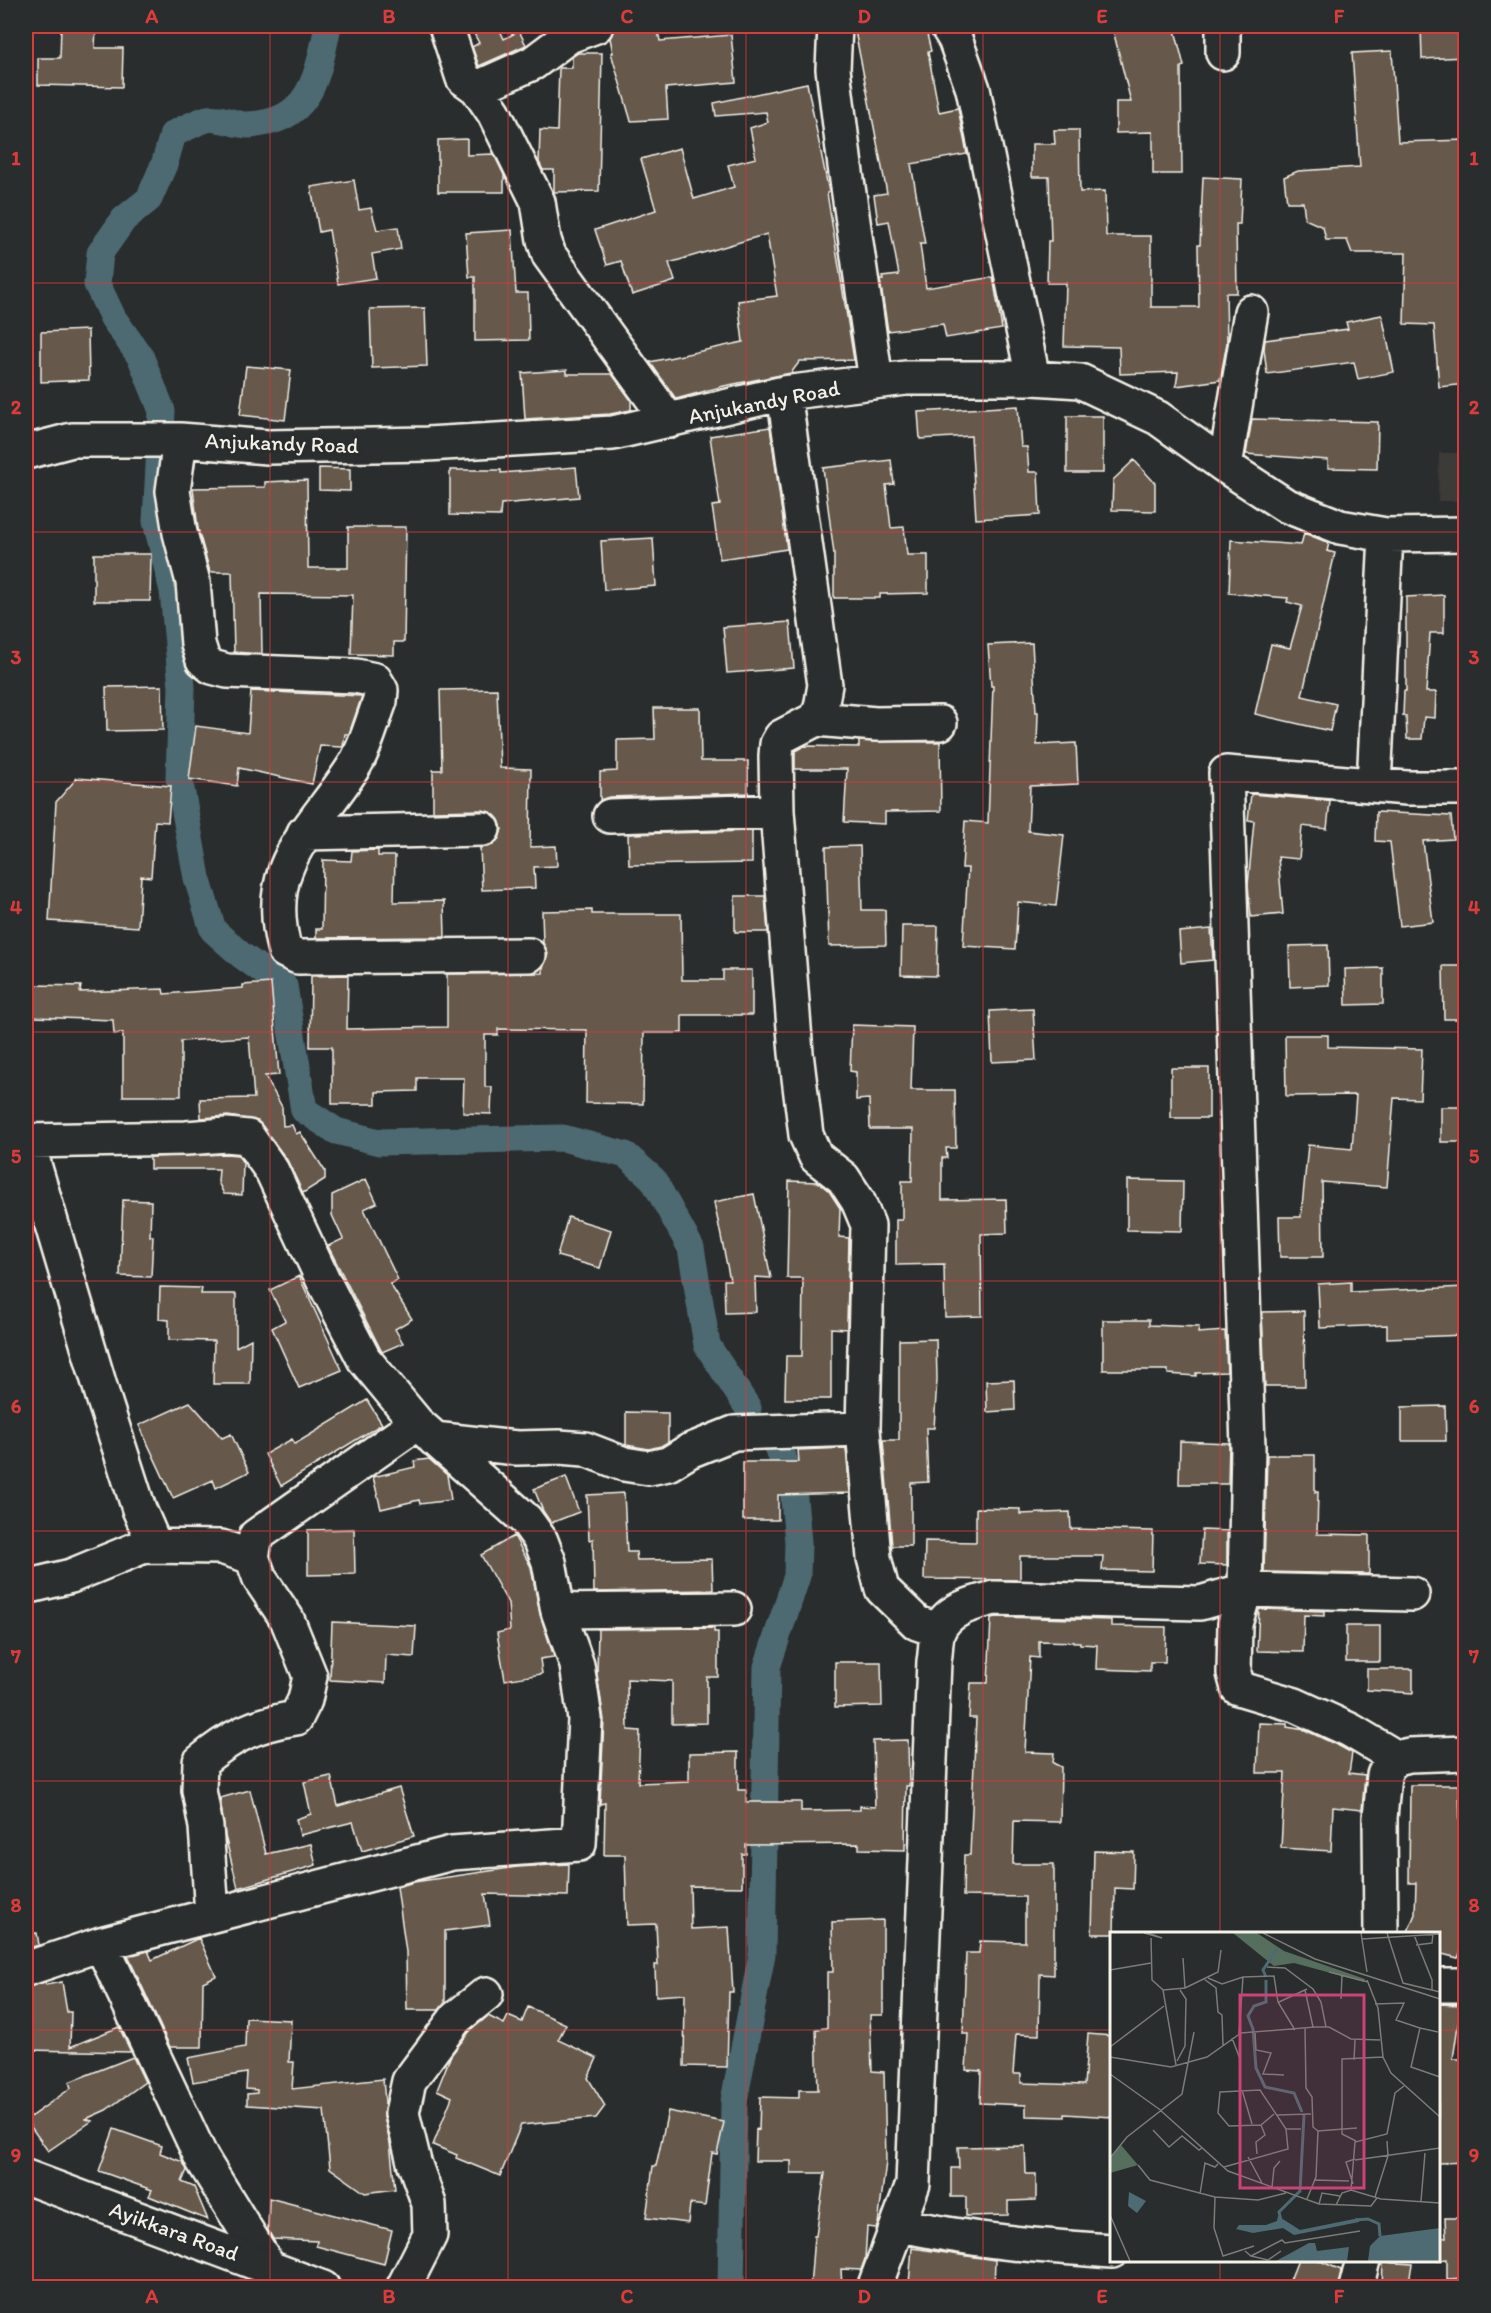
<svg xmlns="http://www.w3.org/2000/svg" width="1491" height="2313" font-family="Itim,sans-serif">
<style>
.built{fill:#3c3a37}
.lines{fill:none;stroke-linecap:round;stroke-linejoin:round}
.canal{stroke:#4e6a72;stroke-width:27}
.building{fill:#66594c;stroke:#f4f1e8;stroke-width:1.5}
.minor-casing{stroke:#f4f1e8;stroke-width:38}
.major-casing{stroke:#f4f1e8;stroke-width:38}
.minor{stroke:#2a2d2e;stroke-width:33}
.major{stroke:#2a2d2e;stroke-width:33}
.grid{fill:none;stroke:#d93c3b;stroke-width:1.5;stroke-opacity:0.55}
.labels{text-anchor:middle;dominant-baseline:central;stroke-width:6;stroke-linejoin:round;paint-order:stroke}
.street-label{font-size:22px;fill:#f4f1e8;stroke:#2a2d2e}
.inset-river{fill:none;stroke:#4e6a72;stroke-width:3}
.inset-road{fill:none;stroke:#7b7b78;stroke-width:1.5}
.view{fill:#cc4377;fill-opacity:0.15;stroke:#cc4377;stroke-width:3}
.inset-edge{fill:none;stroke:#f4f1e8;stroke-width:3}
.neatline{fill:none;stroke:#d93c3b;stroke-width:2}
.grid-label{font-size:20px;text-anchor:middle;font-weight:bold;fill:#d93c3b}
</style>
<rect width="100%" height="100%" fill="#2a2d2e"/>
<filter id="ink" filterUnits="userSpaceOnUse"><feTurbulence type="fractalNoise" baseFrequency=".0167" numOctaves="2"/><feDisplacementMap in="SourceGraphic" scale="12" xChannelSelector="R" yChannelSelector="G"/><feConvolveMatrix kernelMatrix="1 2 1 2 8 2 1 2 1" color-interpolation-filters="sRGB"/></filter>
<g filter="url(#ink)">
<path class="built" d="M1439,453H1465V501H1438Z"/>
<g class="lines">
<path class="canal" d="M328,26C317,78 311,122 248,125C235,125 219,116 207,119C196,122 184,129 173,134L165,162L149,199L124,219L100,253L97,284L113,318L141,358L162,411L156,521L173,591L182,687L179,778L197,878L213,930L241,955L284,986L304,1110L336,1131L379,1142L563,1138L626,1155L653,1179L691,1248L707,1345L748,1408
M731,2288L734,2101L762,1954L767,1667L797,1576L798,1542L792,1477L776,1445"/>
</g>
<path class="building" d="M61,26H96L95,48H123L122,87L38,85V58H60Z
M470,26H498L504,39L519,31L526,45L479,66L472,47L479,43Z
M629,26H657L660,41L731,35L736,82L666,88L668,119L631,121L611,53H613L610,38L614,29Z
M854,26H925L931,51L928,52L939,112L958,108L967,154L911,164L925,244H920L926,288L993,277L1002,329L946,338L943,324L888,331L880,280H883L882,277L899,275L889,221L878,223L874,195L887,193Z
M1112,26H1174L1184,66L1181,67L1182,174H1153V132L1116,133V102H1131Z
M1421,26H1464L1465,57L1422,59Z
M1392,51L1398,142L1466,140V384L1439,387L1434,325L1404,324L1406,253H1352L1347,240H1326L1323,227L1305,219L1303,202H1287L1284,177L1298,171L1360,167L1352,53Z
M578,53H602L599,191L554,192V170H543L539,162L540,130L557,131L559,68H572V57Z
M807,83L829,192L827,193L854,360L800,361L791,373L724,386L676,399L650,362L743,342L738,301L777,296L767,234L669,263L675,281L632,295L621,261L607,265L595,230L656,210L641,159L680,148L694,199L734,187L728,165L756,158L750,128L768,122L766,112L716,116L714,103Z
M1054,130H1079L1080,192L1105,191L1106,236H1151V307H1199L1198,245H1200L1203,177L1242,179L1240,224H1236L1237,293H1226L1227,343L1220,380L1176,386L1178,372L1120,374L1119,347L1064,346L1066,283H1047L1048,241H1051L1049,177H1032V144H1055Z
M467,139V155L494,154L504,175V192H438V140Z
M354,180L359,210L371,208L377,230L398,227L401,249L372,254L376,278L338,284L329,230L319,232L311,187Z
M512,230L516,293H528L529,340L475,341V277H469L466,233Z
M425,308L427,366L372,368L370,309Z
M1382,315L1394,372L1358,379L1354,362L1267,374L1264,349L1265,340L1348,329L1346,322Z
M88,330L89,380L41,382V332Z
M246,366L291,370L285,420L240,415Z
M567,370V374H612L631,400V410L610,414L525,419L522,373Z
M1018,406L1021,447H1027L1029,472H1038L1040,515L976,519L971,436L920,439L918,412Z
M1067,416H1103V473H1067Z
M1252,419L1378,422L1377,469L1328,468V460L1246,454Z
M770,427L787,549L720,559L712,506L720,505L710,436Z
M891,460L894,484L886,485L891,528L904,527L907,555H928V593L880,594V598H834V554L823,468Z
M1134,460L1155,483V511L1112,510L1113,480Z
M576,467L579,497L501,504L500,516L450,515V470H501V473Z
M319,468L350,469V491L319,490Z
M307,480L308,568H348V527H406L404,642H394V655L351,654L353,595L261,594L262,654L234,652L232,572H210L198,529L193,488L265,487V482Z
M1304,533L1329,543L1327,551L1335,553L1302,696L1336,704L1330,731L1255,714L1271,644L1290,648L1302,606L1287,602L1288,598L1229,593L1231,540L1301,545Z
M653,538L656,586L604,590L601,541Z
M94,554H151L150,601H94Z
M1444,595V633H1430L1426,692H1436L1435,718L1424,717L1422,739H1407L1406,716H1403L1404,691H1406V597Z
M790,622L794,668L727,673L723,627Z
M1032,643L1036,712H1038L1037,745L1076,743L1078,784L1030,786L1028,831L1064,835L1056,906L1018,902L1015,949L963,946L968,868H962L965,821L988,823L993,686H991L988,645Z
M162,686L163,730L107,731L106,687Z
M497,689L500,768L531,769L530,847L556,846L557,866L534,867L535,888L482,890L480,848L493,845L499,838L502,829L499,820L492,813L483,810L433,811V770H442L440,690Z
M251,691L362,696L349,734H345L343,747L320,746L312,784L239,768L237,786L189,779L196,726L248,733Z
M654,708H700L701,761H748V793L609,797L600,800V772L617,771V740L655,739Z
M859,741L940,742L941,811L885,812V824L844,822L847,769H795V751L804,746L859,747Z
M77,778L171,786L168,822L155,821L151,877L141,876L138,927L49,921L56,802Z
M1251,794L1330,801L1327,829L1302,826L1299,859L1278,857L1283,914L1251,917L1248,885L1254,821L1248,820Z
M1376,812L1451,816L1453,839L1423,841L1433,922L1400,926L1390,842L1375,841Z
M752,831V863L629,865L628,834Z
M860,846L862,910H885L886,945L829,946L826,847Z
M378,850V856H395L394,902L444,901L445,937L316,938V929H322L323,860L351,861L352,851Z
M735,896H765L768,932H735Z
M592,910V914H681L682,980H723V970H752V1015H682V1033H644L643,1104L586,1103L587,1030L498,1029V1035H485V1087H492L491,1114L463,1113L464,1078H417V1091L376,1092V1104H332V1047H310L311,976L348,975L347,1029L447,1027V974L543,973V966L548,954L543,943L542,911Z
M902,926H938L937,976L901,975Z
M1211,929L1213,960L1181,963L1179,932Z
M1328,945L1329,985L1290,987L1289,946Z
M1443,966H1466V1019H1444Z
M1383,968V1004L1346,1005L1345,969Z
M271,983L279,1075L265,1076L282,1107L283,1126L292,1125L296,1134L300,1132L325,1171V1179L303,1193L287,1160L258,1121L228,1116L201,1118L200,1099L254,1098L249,1037L181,1041V1096H123V1033L114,1034L113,1020L34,1017V1014H26V992H35V985L81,986L80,992L163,989L164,994L243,988V985Z
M1033,1009L1036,1060L992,1062L990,1011Z
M852,1025L913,1027L911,1090H955L956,1148H946L947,1158H942V1200L1006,1199L1007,1233L981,1234L982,1316L945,1317L944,1264L896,1265V1220H902V1181H912L913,1129H870L869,1099L856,1100V1072L850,1071Z
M1285,1035H1328V1047L1422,1049L1420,1099L1394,1098L1387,1187L1322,1182L1323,1257H1280L1279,1217H1301L1308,1145L1352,1149L1356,1095L1286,1096Z
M1171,1068H1209V1118H1171Z
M1441,1107H1466V1142H1441Z
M226,1154L238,1155L243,1163L242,1195L224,1194L218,1182L219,1169H150V1157Z
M366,1179L377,1203L364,1209L398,1280L390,1284L412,1319L395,1329L403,1343L382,1352L328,1246L343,1239L332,1215V1195Z
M1127,1180L1183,1181L1182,1231L1127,1230Z
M789,1181L818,1182L829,1191L840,1208L839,1237L849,1238L847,1329L831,1328V1399H785L786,1356H802L803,1278H787Z
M754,1194L771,1278L755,1277L756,1312L725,1313L724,1280H730L714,1202Z
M123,1200L151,1201L150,1236H153L151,1277L120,1276Z
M568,1217L611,1230L600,1268L557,1256Z
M299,1276L342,1370L299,1388L272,1328L285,1321L270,1290Z
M1351,1282V1292L1466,1287V1335L1387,1338V1325L1320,1328L1318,1284Z
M160,1287L202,1288L201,1294H236V1347L251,1339L250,1384H213L214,1341L169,1340V1320L159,1319Z
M1304,1311L1305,1386H1265L1262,1312Z
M1103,1320H1149V1325L1199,1327L1198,1333L1225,1331L1227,1372L1196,1373V1376L1168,1374V1370H1103Z
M936,1339L937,1379L934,1428H926L928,1482L911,1483V1546H892L883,1440H899V1340Z
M1014,1380L1015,1410L987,1412L986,1381Z
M367,1400L382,1424L281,1486L265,1454L292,1439L295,1444Z
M190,1402L222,1438L231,1434L249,1472L216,1488L213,1480L173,1498L139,1425Z
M1445,1406L1446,1441H1402V1407Z
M626,1412L668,1413V1442L661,1446L649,1449L626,1445Z
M1180,1441L1229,1443L1228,1484H1179Z
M846,1448L850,1493L778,1495V1520H743V1462H799L798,1450Z
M1267,1455H1315V1492H1318L1317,1534L1369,1535V1574L1264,1572Z
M429,1459L447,1475L451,1500L420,1504L419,1500L381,1509L373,1477L415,1467L414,1461Z
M566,1477L579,1512L551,1523L543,1511L534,1489Z
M624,1493L627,1552H636L637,1560L712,1559L713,1590L594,1592L593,1539L589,1540L587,1495Z
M976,1508L1020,1509V1514L1070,1512L1071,1529L1153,1531L1152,1571L1102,1570L1103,1556H1020V1580L924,1579L925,1541L976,1542Z
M354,1529L355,1574L308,1575V1530Z
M1202,1530L1227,1531V1565L1200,1564Z
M514,1536L531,1567L540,1614L554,1657L540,1659L542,1674L505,1680L497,1633L510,1630L508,1603L481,1555Z
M1259,1609L1324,1611V1616L1304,1615L1303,1652L1257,1651Z
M996,1617L1111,1620V1626L1166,1627L1165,1662H1150V1671L1096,1669L1097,1645L1080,1644V1642L1039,1641V1658L1030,1657L1025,1752L1054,1753L1053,1763L1061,1767L1060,1822L1014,1821L1013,1864H1054V1975L1040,1974L1039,2035L1016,2034L1013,2074H1021V2083L1084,2085L1088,2034L1112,2036V2117L1065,2114V2117L1026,2116V2105L980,2103L981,2071L966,2070L968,2034H963L966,1953H979L980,1941L1025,1942V1897L963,1896L964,1855H970L976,1718H969L971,1683H988L991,1618Z
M332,1622L416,1626L414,1657L386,1655L385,1683L330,1680Z
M1346,1626H1380V1662H1346Z
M714,1628V1632H718V1677H707V1723L672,1724V1681L627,1679L628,1730L640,1731L638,1783L689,1781V1753L738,1752V1790H746V1802H801V1811L860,1810V1806L875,1807L873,1741L908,1740L909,1786H906L905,1850L859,1849V1844L746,1845V1854H742V1887L690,1886L691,1929L729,1927L733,1992H729L727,2067L684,2066L685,1994L656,1996L655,1965H658L656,1924L627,1925L625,1855H604L605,1803L600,1804L604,1720L597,1674L598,1629Z
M835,1662H881L882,1706L835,1707Z
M1367,1669H1413V1693L1367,1690Z
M1259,1723L1287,1724V1727L1305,1730L1341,1747L1352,1753L1349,1773L1365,1775L1362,1810L1333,1807L1331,1851L1281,1848L1285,1773H1257Z
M331,1776L338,1806L399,1788L414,1836L362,1851L353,1822L300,1835L296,1819L311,1814L304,1782Z
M1410,1785H1459L1460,1834H1465L1463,1865H1466V1939L1458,1958L1438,1953V1934H1407L1415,1914L1416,1883H1409Z
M250,1790L266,1854L311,1844L316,1865L238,1888L225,1836L220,1798Z
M1094,1851L1134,1852L1133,1889L1115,1888L1114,1934H1092Z
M569,1864L568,1896L485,1894L490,1925L445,1931V2003L439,2010H407L406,1952L397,1887L414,1882L517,1867Z
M883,1920V2015H870L872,2071L884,2072L886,2162L878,2224L876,2228L867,2227L865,2259L861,2270L841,2269L842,2288H810L814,2236H816L825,2173H791V2161H755L756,2129L759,2130L760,2097L799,2098V2090H818L816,2029L827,2028V1972H833L832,1922Z
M37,1933L39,1945L26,1949V1934Z
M199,1938L216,1976L203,1982L202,2047H170L128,1956L148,1951L152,1960Z
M45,1982L46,1985L62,1982L67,2012H71L70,2047L119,2027L131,2052L26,2050V1987Z
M1438,2004L1461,2005L1453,2059H1466V2162L1438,2163Z
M528,2007L566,2024L558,2040L597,2058L588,2078L605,2106L596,2118L521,2125L500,2176L456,2158L457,2155L433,2145L452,2097L437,2090L451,2055L470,2031L488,2016L504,2024L508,2016L522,2022Z
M246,2018L291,2020L289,2062H294L292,2089L383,2079L385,2102L384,2117L390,2143L395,2189L365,2193L330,2168L324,2110L247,2105V2094L257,2093V2090L246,2089L247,2073L193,2082L188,2058L245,2047Z
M133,2057L145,2082L106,2110L86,2119L92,2121L48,2151L26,2120L71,2088L69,2082Z
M668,2111L724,2122L717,2154L712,2153L705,2206L690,2204L688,2223L646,2218L653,2166H656Z
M114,2129L162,2146L160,2153L183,2162L187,2170L182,2182L194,2187L208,2220L149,2196L152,2190L99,2171Z
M1025,2146L1026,2174H1036V2200L1008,2201V2215L966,2216V2197H951V2168H959L958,2147Z
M269,2198L392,2230L384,2264L316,2246L317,2241L273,2239L268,2230Z
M1445,2218H1466V2278L1447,2279V2259L1438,2260V2237H1446Z
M912,2248L995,2260L994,2288H929L909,2284Z
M1298,2260H1318L1341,2270L1338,2288H1287Z
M1383,2262L1412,2264L1408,2288H1382Z"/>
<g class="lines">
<defs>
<path id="minor" d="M446,26L463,78L477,88L494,113L538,202L544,240L549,255L669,421
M835,26L833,69L845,166L876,381
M947,26L955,39L973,89L1033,378
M1223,53V26
M477,88L533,63L569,36L596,26
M784,393L825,685L821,708L816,719L781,737L777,744L776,756L777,811L796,1053L806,1135L816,1157L843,1178L858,1201L868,1225L863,1429L874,1558L882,1589L917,1623L938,1630
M180,440L173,491L180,533L193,582L198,644L203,660L212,667L227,671L356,676L375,680L381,690L380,701C372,722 366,747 354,766C313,831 260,864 285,951L298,957L529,955
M26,452L72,440H180L268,447L427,444L613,433L784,393L906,378H1033L1080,381L1158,418L1225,466L1285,505L1340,527L1386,535L1466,534
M1225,466L1251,312
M816,719L876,724L940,723
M1374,785L1386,535
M610,816L777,811
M304,833L483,829
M26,1141L186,1138L226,1135L248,1137L272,1171L324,1282L364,1359L417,1423L526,1520L541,1541L549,1562L558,1611
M27,1141L104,1400L139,1509L155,1546
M434,1439L517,1448L559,1447L585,1449L624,1464L649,1468L668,1464L689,1451L734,1433L863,1429
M26,1587L71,1576L144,1546L221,1547L252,1557
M1397,1758L1350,1730L1295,1705L1238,1688L1234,1673L1235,1624L1245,1590L1248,1447L1226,773L1407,788H1466
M212,1914L206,1827L199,1790L200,1762C231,1736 256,1724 296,1718L305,1700L310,1676L287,1619L260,1579L252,1557L256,1536L417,1423
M1381,1934L1380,1818L1384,1775L1388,1766L1397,1758L1409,1755L1466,1753
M101,1944L202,2159L268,2266
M26,1969L101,1944L452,1853L579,1844L585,1719L577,1665L558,1611L734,1609
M1438,1985H1466
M898,2224C968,2241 1040,2246 1112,2251
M403,2288L430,2235L429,2204L414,2162L402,2113L409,2081L456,2018L486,1994
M874,2288L913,2184L934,1661C936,1652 935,1640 938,1632C946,1609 974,1603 994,1598L1200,1603L1245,1590L1412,1594
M1356,2288L1363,2260"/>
<path id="major" d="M26,2177L323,2288"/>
</defs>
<use href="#minor" class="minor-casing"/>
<use href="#major" class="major-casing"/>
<use href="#minor" class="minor"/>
<use href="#major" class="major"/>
</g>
</g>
<path class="grid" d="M270,26V2288M508,26V2288M746,26V2288M983,26V2288M1220,26V1934M26,283H1466M26,532H1466M26,782H1466M26,1032H1466M26,1281H1466M26,1531H1466M26,1781H1466M26,2030H1112M1438,2030H1466M1220,2260V2288"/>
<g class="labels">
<g class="street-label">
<text transform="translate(764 402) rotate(-11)">Anjukandy Road</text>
<text transform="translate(282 443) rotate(2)">Anjukandy Road</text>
<text transform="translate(174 2231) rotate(20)">Ayikkara Road</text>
</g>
</g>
<g transform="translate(1110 1932)">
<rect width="330" height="330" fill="#2a2d2e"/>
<path d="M123,1H147L174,19L255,47L254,50L184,31L164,34ZM11,213L28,233L0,241V226Z" fill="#556e5d"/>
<path d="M19,260L36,269L27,281L18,274ZM168,284L190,298L249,286V290L184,303L173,296L143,301L126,297L129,293H156L167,289ZM330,296V329H258L260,314L270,304ZM199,311H205L207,319L239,315L237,329H166Z" fill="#4e6a72"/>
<path class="inset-river" d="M156,45L153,38L167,17M156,48V70L144,74L138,84L143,97L146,136L155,155L184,161L192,180M171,288L169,280L190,259L194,183M245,288L258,287L269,292L270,304"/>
<path class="inset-road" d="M34,1L52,6L38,1M153,1L205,27L330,67M251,1L257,40M277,1L293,51L330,60M304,3L322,48V58M41,6L42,48L53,58L66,133M252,7L330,2M306,13L322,11L323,2M157,35L175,36L203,57L211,70L216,95M0,38L41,31M219,40L258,50M98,46L112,52L133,45L164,44L168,70L185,98M94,47L106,56L108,80L112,83L113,113M257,48L268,76L273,125L281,141L330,185M75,56L108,40L111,18M53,58L75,56L73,26M195,58L203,95M231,67L232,43M169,70L197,57M265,72L294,71L286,88L310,96L301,135L330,145M195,96L196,156L202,165L203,195L208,199M310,96L328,100M145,100L146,118L161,121L153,142L174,143M129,102L133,45M122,106L130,127V158M0,115L54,74M0,125L61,135L97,125L131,101L205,95H219L241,107L270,108M244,128L245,108M67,129L75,114L76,67L70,58M0,142L49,177L118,239L209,272L261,274L267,266M132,158L142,192M164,182L151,193L119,194L108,181L110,160L150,158L176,197M167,183L201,182M43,198L59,215L72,204L89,218L92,216M246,209L232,202V127L273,125M147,222L146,210L155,203L151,193M138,225L152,251M0,226L17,205L72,162L84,100M245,228L330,216M28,233L40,248L105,265L148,268L176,261M114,235L178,217L176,197H191M204,248L239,249M243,252L236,230L245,227M162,255L164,236L170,229M241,258L245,210L277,202L285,161L294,154M90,262L95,231L105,235L108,232M105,265L104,296L113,324L144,314M265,265L278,224L277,209M197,267L206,245L208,199L247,196M311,269L315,221M209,272L212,261L230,264M226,273L232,261L241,258L271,267L330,271M0,283L20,329M135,319L141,324L172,308L175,311L250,299M141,324L158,328L171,319"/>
<path class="view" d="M130,63H254V256H130Z"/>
<rect width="330" height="330" class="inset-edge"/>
</g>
<rect width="1491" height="2313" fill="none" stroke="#2a2d2e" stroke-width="66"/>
<rect x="33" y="33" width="1425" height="2247" class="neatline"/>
<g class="grid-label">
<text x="152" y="23">A</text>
<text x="389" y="23">B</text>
<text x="627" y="23">C</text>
<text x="864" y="23">D</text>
<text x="1102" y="23">E</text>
<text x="1339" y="23">F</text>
<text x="16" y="165">1</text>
<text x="1474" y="165">1</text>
<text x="16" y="414">2</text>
<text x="1474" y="414">2</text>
<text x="16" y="664">3</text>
<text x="1474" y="664">3</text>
<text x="16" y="914">4</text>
<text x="1474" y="914">4</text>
<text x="16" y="1163">5</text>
<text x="1474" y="1163">5</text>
<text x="16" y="1413">6</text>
<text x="1474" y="1413">6</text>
<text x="16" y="1663">7</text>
<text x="1474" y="1663">7</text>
<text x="16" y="1912">8</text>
<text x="1474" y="1912">8</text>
<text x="16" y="2162">9</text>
<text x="1474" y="2162">9</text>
<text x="152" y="2303">A</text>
<text x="389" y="2303">B</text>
<text x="627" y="2303">C</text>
<text x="864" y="2303">D</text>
<text x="1102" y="2303">E</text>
<text x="1339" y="2303">F</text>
</g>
</svg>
